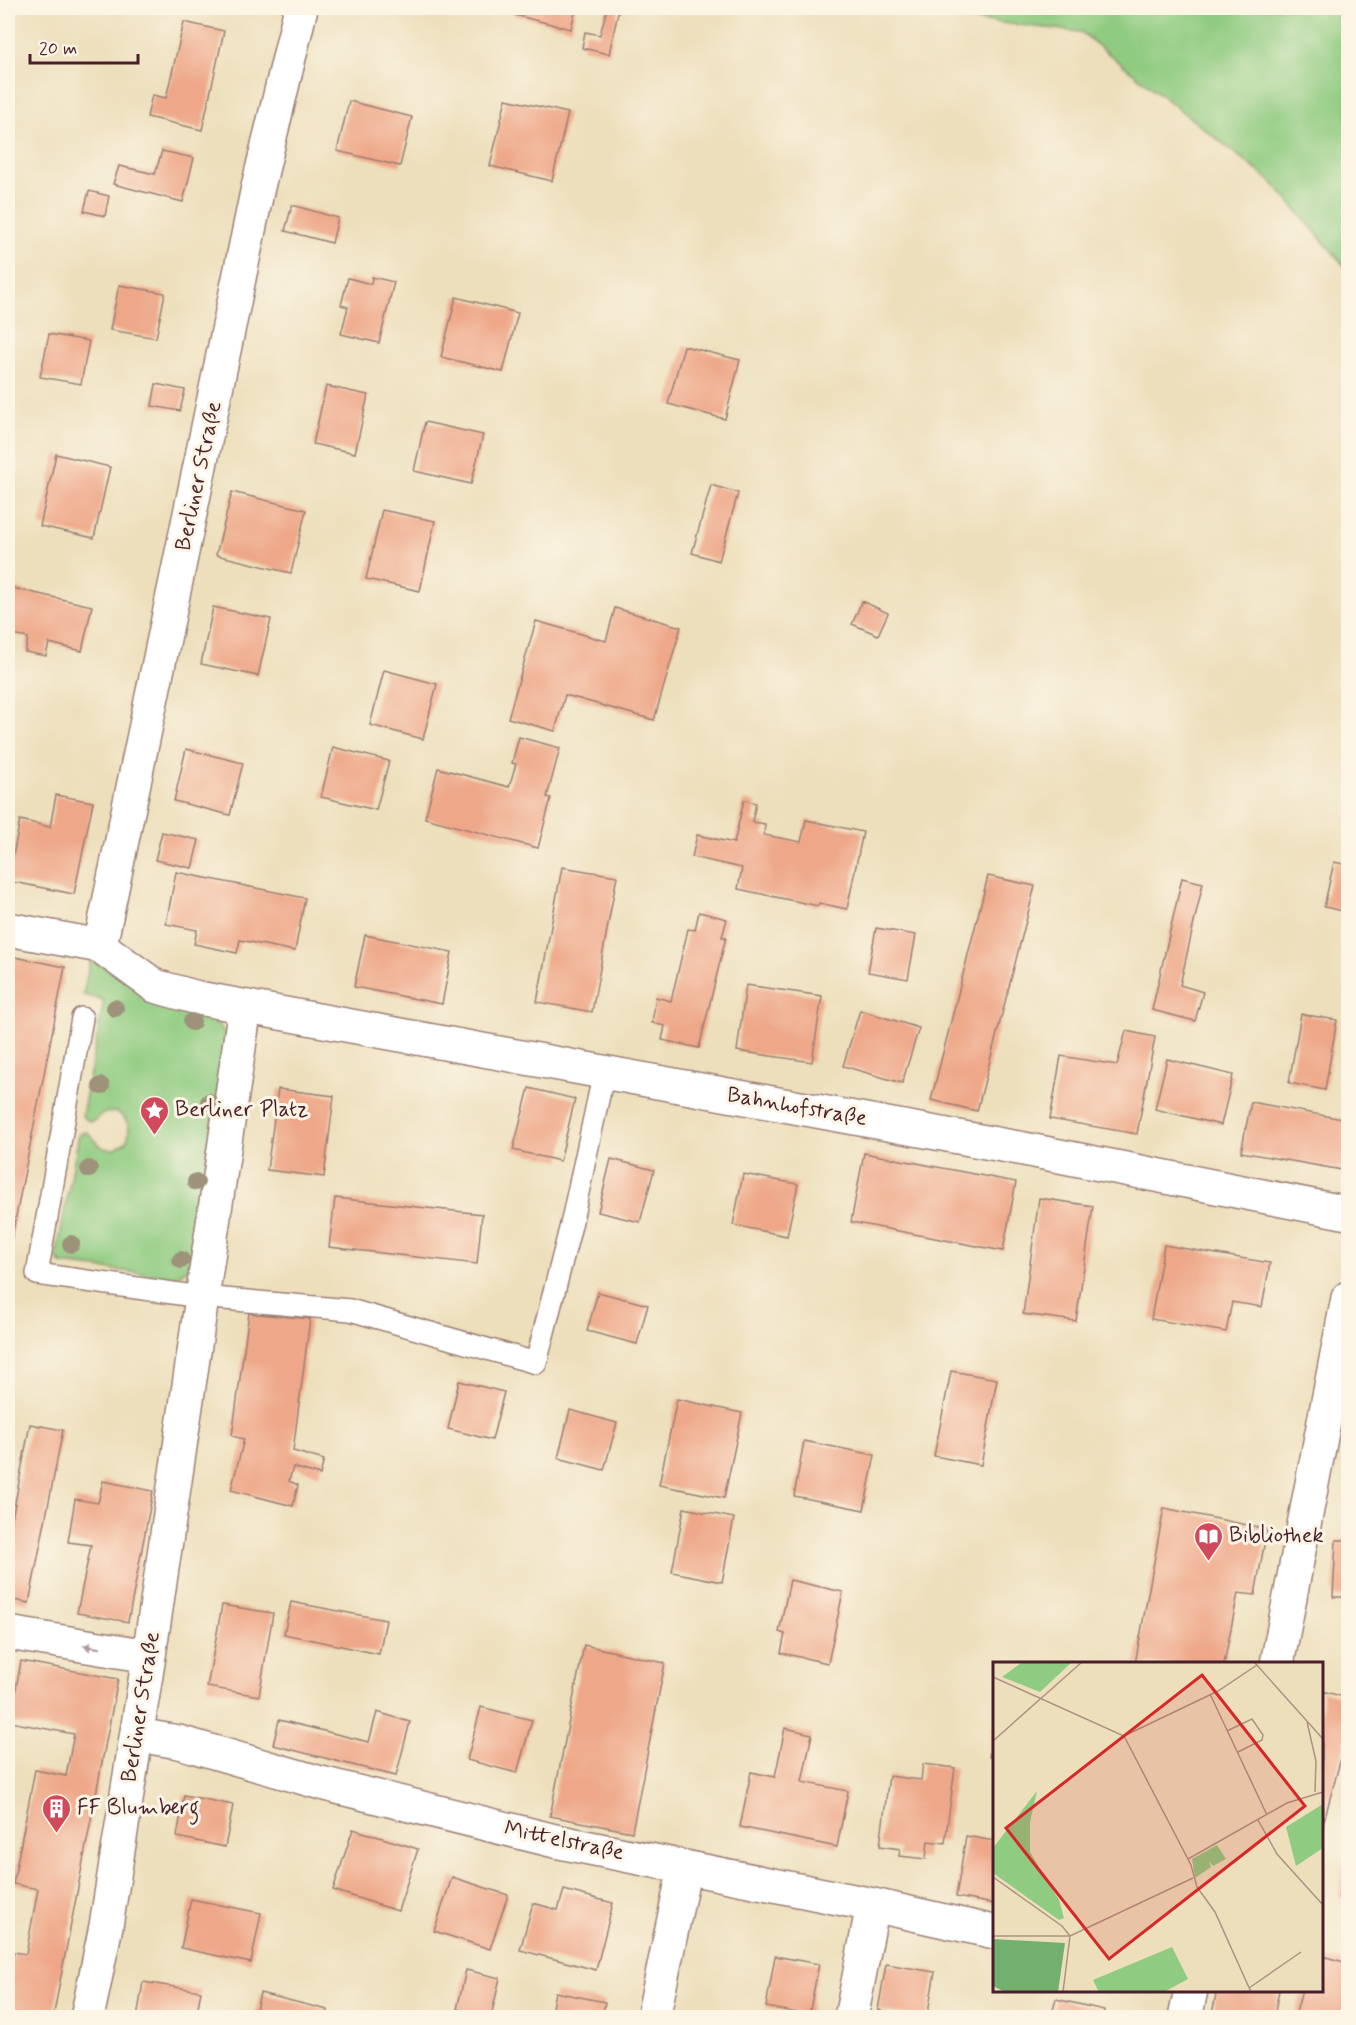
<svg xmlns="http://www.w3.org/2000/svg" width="1356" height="2025" font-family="Mynerve,sans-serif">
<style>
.green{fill:#8fcb80;stroke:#6c7556;stroke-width:1.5}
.building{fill:#eea788}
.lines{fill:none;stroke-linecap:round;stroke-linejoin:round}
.lane-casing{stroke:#9c7f74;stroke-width:24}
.street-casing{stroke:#9c7f74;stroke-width:36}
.lane{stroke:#fff;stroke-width:21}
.street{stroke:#fff;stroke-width:33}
.tree{fill:#9f927a}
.oneway{fill:#ae9aa0}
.labels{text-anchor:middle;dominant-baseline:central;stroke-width:6;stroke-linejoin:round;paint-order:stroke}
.street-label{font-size:22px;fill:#4a1f2b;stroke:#fcf5e5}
.poi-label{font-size:22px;fill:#4a1f2b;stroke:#fcf5e5;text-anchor:start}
.inset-road{fill:none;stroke:#ac9282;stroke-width:1.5}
.view{fill:#d62828;fill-opacity:0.15;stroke:#d62828;stroke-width:3}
.inset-edge{fill:none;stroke:#4a1f2b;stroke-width:3}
</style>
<rect width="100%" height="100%" fill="#fcf5e5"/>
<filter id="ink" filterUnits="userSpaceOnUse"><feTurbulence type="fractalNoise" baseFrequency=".0167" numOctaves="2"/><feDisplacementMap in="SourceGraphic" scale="12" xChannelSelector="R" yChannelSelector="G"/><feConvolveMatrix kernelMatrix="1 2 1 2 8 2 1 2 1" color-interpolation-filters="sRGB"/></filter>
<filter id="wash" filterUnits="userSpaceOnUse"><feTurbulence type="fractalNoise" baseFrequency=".008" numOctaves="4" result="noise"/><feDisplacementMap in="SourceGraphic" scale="24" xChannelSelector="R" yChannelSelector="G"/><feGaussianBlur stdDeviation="1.35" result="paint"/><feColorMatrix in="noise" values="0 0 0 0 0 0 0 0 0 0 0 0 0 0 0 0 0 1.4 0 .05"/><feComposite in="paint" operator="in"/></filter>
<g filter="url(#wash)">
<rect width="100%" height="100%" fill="#eddfbc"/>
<path class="green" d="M874,8H1335L1348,55V270L1273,183L1081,32Z
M90,961L112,970L174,1006L215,1018L226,1036L190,1267L176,1277L61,1264L56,1257L79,1134L87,1132L103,1148L114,1149L126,1142C132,1130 129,1119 117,1112L103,1113L94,1121H89L82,1116L104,1000L83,995Z"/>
<g id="blocks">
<path class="building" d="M516,8H576L571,29L514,15Z
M607,8H619L609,54L582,48L585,32L600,35Z
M184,22L224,31L202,130L147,117L152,95L166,98Z
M506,99L568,113L552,181L490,166Z
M349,101L412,117L400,166L337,151Z
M162,151L194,158L183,202L113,184L119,166L155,174Z
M89,191L109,196L105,216L84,211Z
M292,205L338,218L332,243L285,231Z
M372,277L394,282L379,343L341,334L348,307L341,305L348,278L371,284Z
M119,285L165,293L156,338L110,330Z
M456,297L518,313L503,372L441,357Z
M49,334L89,341L81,384L40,377Z
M684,346L740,360L725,419L668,404Z
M156,384L185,390L180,411L152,406Z
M326,386L368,395L355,453L313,444Z
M425,422L483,435L471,484L414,471Z
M56,454L110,467L94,538L40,526Z
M711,485L738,493L719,561L692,553Z
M232,492L306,510L291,573L216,555Z
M382,510L435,521L420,591L366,579Z
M8,587L92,606L82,651L49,643L46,656L25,652L28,638L8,634Z
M862,601L888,613L878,635L852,624Z
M213,607L271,619L258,676L201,664Z
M615,608L681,627L654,720L565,695L555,731L508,718L536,621L606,641Z
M384,670L437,684L423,739L370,725Z
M519,737L560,748L547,797L551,798L538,848L425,818L438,768L509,787L516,764L512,763Z
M333,747L389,761L376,810L321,797Z
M186,749L243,763L230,815L174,801Z
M56,795L93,802L74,894L8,881L20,820L50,827Z
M744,800L756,803L752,822L765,824L764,835L801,842L806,820L863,832L847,909L819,903L818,906L738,889L742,868L692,857L697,835L734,843Z
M162,832L199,840L192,868L155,860Z
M1334,862L1348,865V912L1324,907Z
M562,867L617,876L592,1012L537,1002Z
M176,872L305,898L295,951L240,940L237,953L194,944L197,930L166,924Z
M988,876L1035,886L977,1111L931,1100Z
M1182,878L1203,883L1180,985L1203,992L1195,1021L1152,1010Z
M699,912L727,919L722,937H726L699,1048L662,1040L665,1026L652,1023L656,997L671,1001L688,929L695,930Z
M876,928L916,935L908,979L868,972Z
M365,935L452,952L442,1004L354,987Z
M10,956L65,967L9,1252L8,970Z
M746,985L822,996L812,1062L737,1051Z
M860,1010L919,1028L902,1083L843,1066Z
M1301,1014L1337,1020L1325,1090L1289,1083Z
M1126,1031L1155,1037L1137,1134L1050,1119L1061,1056L1117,1065Z
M1167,1059L1233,1075L1221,1125L1155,1109Z
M529,1088L575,1099L560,1161L513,1150Z
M278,1089L334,1096L324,1177L267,1170Z
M1251,1102L1348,1120V1171L1241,1152Z
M864,1153L1016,1182L1003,1251L851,1222Z
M611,1159L654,1170L640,1222L598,1212Z
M743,1174L798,1184L787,1236L733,1225Z
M335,1198L482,1214L477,1264L329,1247Z
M1039,1198L1093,1206L1076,1321L1023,1314Z
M1164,1245L1270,1263L1262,1307L1232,1302L1226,1332L1151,1319Z
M598,1292L648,1305L637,1344L587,1331Z
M249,1313L310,1319L293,1451L324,1460L320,1475L293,1467L289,1481L298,1485L293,1506L231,1490L244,1439L232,1436Z
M951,1371L997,1379L981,1465L934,1456Z
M459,1381L504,1392L492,1440L448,1429Z
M677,1399L742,1413L724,1498L659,1485Z
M570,1410L617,1423L604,1470L558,1458Z
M30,1424L63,1430L29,1603L8,1599V1540Z
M804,1441L875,1455L864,1510L794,1496Z
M103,1481L153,1491L128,1622L77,1613L91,1545L68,1542L75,1499L98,1503Z
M684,1508L734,1518L722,1582L672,1572Z
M1164,1508L1267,1529L1255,1595L1238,1593L1224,1664H1135Z
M1336,1540H1348V1597H1333Z
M790,1580L843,1592L828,1663L781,1653L785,1634L779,1632Z
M291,1602L386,1620L379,1654L284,1634Z
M222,1605L273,1613L259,1696L207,1687Z
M584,1645L665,1663L632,1832L550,1816Z
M21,1661L118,1679L53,2018H8V1982L14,1952L26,1954L38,1889L13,1884L35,1770L66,1776L74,1734L10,1722Z
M1322,1691L1348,1698V1732L1322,1828Z
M481,1707L532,1720L517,1773L467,1760Z
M377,1712L410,1722L396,1776L273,1745L279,1720L369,1742Z
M993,1723H994V1758L989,1757Z
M785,1728L812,1734L802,1782L848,1791L837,1847L740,1827L751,1772L775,1777Z
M923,1764L955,1768L945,1843L928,1841L926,1859L899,1856L900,1849L880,1846L889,1776L921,1780Z
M184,1795L233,1805L225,1847L177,1837Z
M353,1829L418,1849L398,1911L333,1890Z
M966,1836L994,1841V1904L956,1897Z
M1344,1866H1348V1897L1339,1898Z
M452,1877L508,1895L490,1949L434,1931Z
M564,1890L613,1903L596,1970L520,1950L533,1903L558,1910Z
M191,1899L261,1913L251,1963L181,1948Z
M775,1956L819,1964L809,2015L766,2007Z
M1322,1956L1348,1963V2018H1314L1296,2013L1302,1990H1322Z
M886,1964L935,1972L927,2018L878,2010Z
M466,1970L500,1978L491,2017L457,2009Z
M143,1982L201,1991L196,2018H137Z
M1217,1990H1279L1274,2018H1211Z
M555,1992L605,2002L602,2018H550Z
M260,1993L328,2010L327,2018H254Z
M1056,1999L1104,2010L1103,2018H1051Z"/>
</g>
</g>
<g filter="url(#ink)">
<use href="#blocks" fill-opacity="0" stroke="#9c7f74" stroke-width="1.5"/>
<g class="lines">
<defs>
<path id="lane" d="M82,1018L37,1274L201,1297L350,1310L536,1363L571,1225L604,1072"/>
<path id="street" d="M8,929L100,946L155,986L198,998L1024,1149L1348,1213
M100,946L258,187L301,8
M8,1633L149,1656
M1277,1664L1348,1298
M137,1735L179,1742L321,1783L555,1841L873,1905L994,1932
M87,2018L106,1926L149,1656L245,1007
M653,2018L685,1867
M851,2018L873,1905
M1185,2018L1191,1990"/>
</defs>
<use href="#lane" class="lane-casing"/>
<use href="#street" class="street-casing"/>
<use href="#lane" class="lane"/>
<use href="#street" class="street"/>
</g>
<g class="tree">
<circle cx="115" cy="1008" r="9"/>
<circle cx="192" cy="1022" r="9"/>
<circle cx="101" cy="1086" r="9"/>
<circle cx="209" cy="1102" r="9"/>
<circle cx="89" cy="1169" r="9"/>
<circle cx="196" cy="1182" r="9"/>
<circle cx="71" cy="1244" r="9"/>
<circle cx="181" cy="1260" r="9"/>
</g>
<defs><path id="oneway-solid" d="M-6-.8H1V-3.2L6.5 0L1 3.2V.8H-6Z" transform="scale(1.5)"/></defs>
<use class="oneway" href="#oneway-solid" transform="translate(92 1647) rotate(-171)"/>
</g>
<defs>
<symbol id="sight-pin" viewBox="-11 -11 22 30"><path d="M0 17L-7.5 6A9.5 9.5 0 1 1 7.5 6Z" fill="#d1495b" stroke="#fcf5e5"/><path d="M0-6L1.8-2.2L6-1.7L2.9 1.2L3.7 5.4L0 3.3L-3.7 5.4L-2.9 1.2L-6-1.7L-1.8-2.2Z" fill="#fff"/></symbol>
<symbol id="library-pin" viewBox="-11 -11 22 30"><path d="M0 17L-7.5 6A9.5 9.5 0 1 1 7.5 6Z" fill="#d1495b" stroke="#fcf5e5"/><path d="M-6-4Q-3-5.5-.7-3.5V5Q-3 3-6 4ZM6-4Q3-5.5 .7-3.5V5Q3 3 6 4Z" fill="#fff"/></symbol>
<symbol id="building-pin" viewBox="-11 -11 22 30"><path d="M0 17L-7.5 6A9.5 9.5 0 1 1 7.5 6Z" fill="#d1495b" stroke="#fcf5e5"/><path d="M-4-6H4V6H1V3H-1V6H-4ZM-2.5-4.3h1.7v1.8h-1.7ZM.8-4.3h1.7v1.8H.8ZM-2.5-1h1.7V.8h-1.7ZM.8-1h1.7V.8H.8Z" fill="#fff"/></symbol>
</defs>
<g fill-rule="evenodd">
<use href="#sight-pin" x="138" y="1094" width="33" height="45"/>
<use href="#library-pin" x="1192" y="1520" width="33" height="45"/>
<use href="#building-pin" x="40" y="1792" width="33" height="45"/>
</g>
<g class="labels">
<g class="street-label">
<text transform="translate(199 476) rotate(-78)">Berliner Straße</text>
<text transform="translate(797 1107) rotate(10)">Bahnhofstraße</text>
<text transform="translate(141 1707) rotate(-81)">Berliner Straße</text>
<text transform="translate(564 1841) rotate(12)">Mittelstraße</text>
</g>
<g class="poi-label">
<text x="175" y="1110">Berliner Platz</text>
<text x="1229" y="1536">Bibliothek</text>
<text x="77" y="1808">FF Blumberg</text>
</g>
</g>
<g transform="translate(993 1662)">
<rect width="330" height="330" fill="#eddfbc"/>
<path d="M79,0L47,30L9,15L28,1ZM44,129L37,160V190L66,238L71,256L66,258L0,211V186ZM330,142V186L303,204L293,165ZM224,183L233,197L220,204L216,199L218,205L202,216L199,197ZM179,285L195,317L171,330H106L100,318Z" fill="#8fcb80"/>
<path d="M0,277L72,281L65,330H12L0,324Z" fill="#73af6e"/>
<path class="inset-road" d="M262,1L330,77M0,15L131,74L198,203L204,225L222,250L258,330M217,32L274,153M314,60L323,99L322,130M234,69L259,57L270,73L269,78L245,90M131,74L225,29L264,3M0,79L89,0M265,158L284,192L330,243M195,197L294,141L330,130M0,215L69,264L77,274L70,330M0,274H77L200,216M256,326L308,290"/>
<path class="view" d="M209,13L312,144L116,297L13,166Z"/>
<rect width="330" height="330" class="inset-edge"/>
</g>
<rect width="1356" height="2025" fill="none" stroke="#fcf5e5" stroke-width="30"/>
<path d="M30 54v9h108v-9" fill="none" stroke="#4a1f2b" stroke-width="3"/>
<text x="39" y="54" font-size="18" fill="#4a1f2b" stroke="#fcf5e5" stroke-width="4.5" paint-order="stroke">20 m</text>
</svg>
